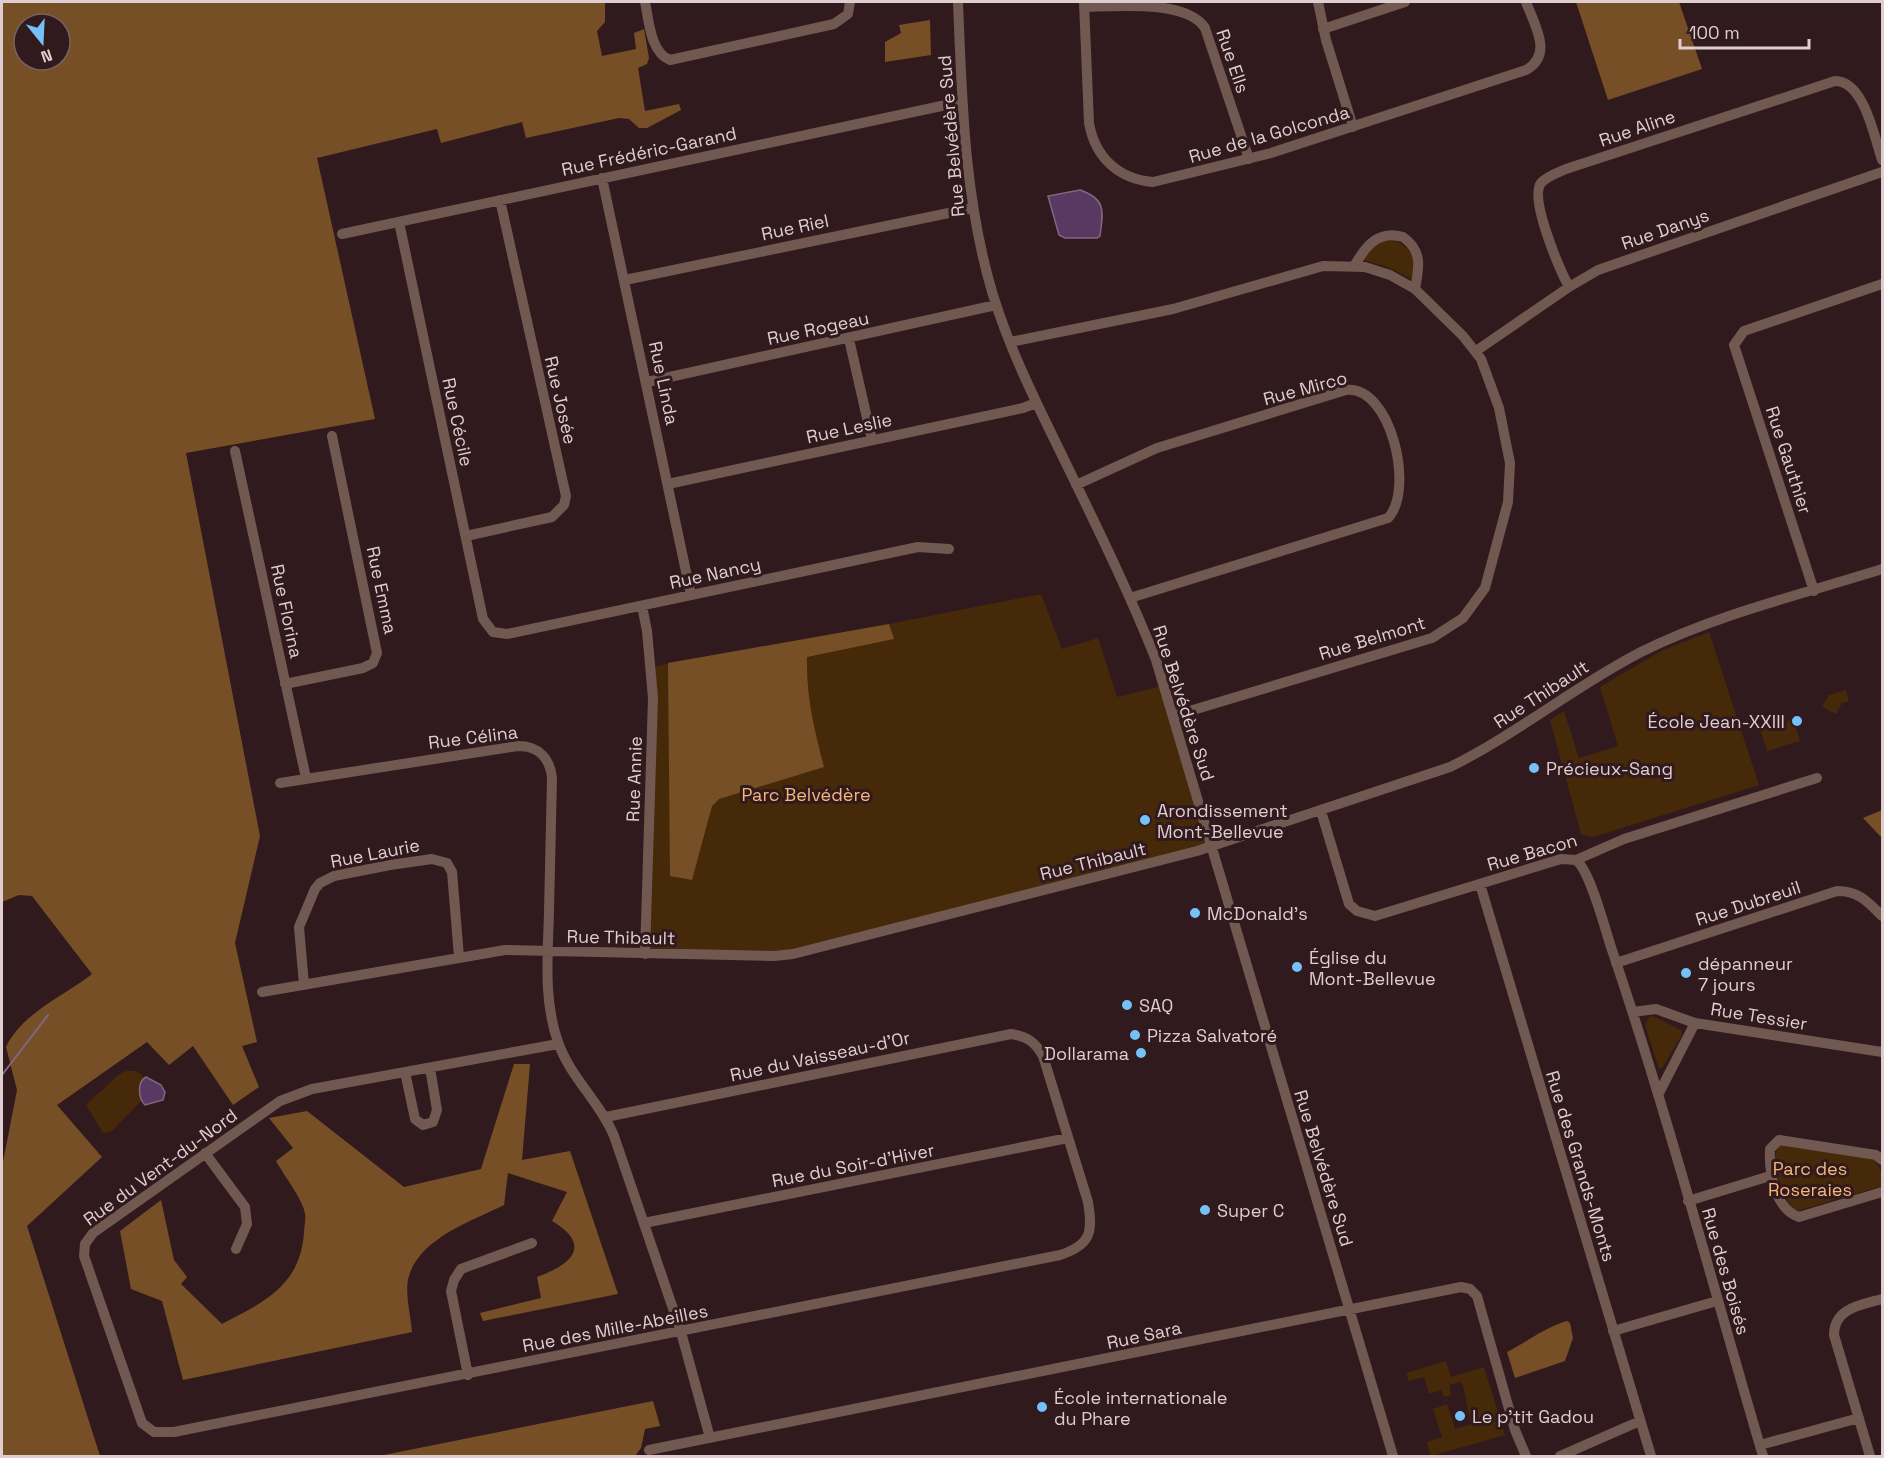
<svg xmlns="http://www.w3.org/2000/svg" width="1884" height="1458" font-family="'Space Grotesk',sans-serif">
<style>
.green{fill:#462909}
.forest{fill:#774f27;fill-rule:evenodd}
.water{fill:#593962;stroke:#816683;stroke-width:1.5}
.lines{fill:none;stroke-linecap:round;stroke-linejoin:round}
.stream{stroke:#816683;stroke-width:2}
.minor{stroke:#715851;stroke-width:10}
.poi-dot{fill:#75c0f6;stroke:#311a1d;stroke-width:2}
.labels{text-anchor:middle;dominant-baseline:central;stroke-width:6;stroke-linejoin:round;paint-order:stroke}
.street-label{font-size:18px;fill:#dfced0;stroke:#311a1d}
.poi-label{font-size:18px;fill:#dfced0;stroke:#311a1d;text-anchor:start}
.park-label{font-size:18px;fill:#f7b77a;stroke:#311a1d}
</style>
<rect width="100%" height="100%" fill="#311a1d"/>
<path class="green" d="M1392,240C1410,244 1419,262 1411,279L1388,267L1363,260L1379,241Z
M1041,594L1062,649L1098,638L1117,697L1165,685L1212,847L802,953L645,954L651,667L889,624Z
M1709,632L1759,785L1593,837L1581,834L1550,720L1564,711L1579,758L1618,746L1600,687L1663,650Z
M1846,690L1849,701L1842,703L1836,714L1822,707L1829,695Z
M1793,719L1800,741L1767,751L1760,729Z
M1653,1016L1681,1030L1682,1035L1662,1068L1659,1069L1645,1025L1649,1017Z
M126,1071H136L144,1077L141,1082V1101L111,1132L103,1133L86,1105L117,1076Z
M1780,1145L1875,1160L1882,1174V1186L1797,1211C1783,1203 1767,1158 1780,1145Z
M1446,1361L1451,1377L1484,1367L1505,1435L1431,1456L1427,1442L1442,1437L1433,1409L1447,1404L1455,1429L1471,1424L1463,1386L1460,1382L1449,1385L1451,1395L1444,1397L1441,1390L1429,1394L1424,1377L1409,1381L1406,1373Z"/>
<path class="forest" d="M2,2H605V22L597,31L602,56L636,49L634,33L644,29L649,58L647,64L638,68L645,111L679,104L681,110L647,128H639L629,119L619,118L526,138L522,122L441,143L437,129L317,158L375,419L186,453L260,836L235,943L257,1042L242,1046L259,1087L233,1105L193,1046L169,1065L147,1042L57,1105L102,1157L27,1226L100,1456H2V1167L17,1090L6,1047C22,1013 64,996 92,974L32,896L19,895L2,902ZM24,24H60V60H24Z
M1576,2H1679L1702,69L1608,100Z
M930,20L931,55L885,62V42L901,33L899,25Z
M889,624L894,639L807,657C806,696 814,729 824,767L719,799L712,806L692,880L670,876L668,663Z
M1882,810V838L1863,818Z
M514,1064H530L522,1160L570,1151L618,1294L483,1321L480,1313L541,1298L537,1277C570,1265 594,1246 552,1221L567,1192L508,1173L504,1205C472,1221 420,1238 409,1276C404,1291 411,1316 412,1332L183,1380L162,1301L131,1289L120,1231L161,1200L174,1260L187,1277L181,1284L222,1324C264,1302 300,1286 304,1233C304,1227 306,1220 305,1214C304,1201 283,1174 276,1161L293,1148L269,1118L307,1111L404,1187L481,1169Z
M1567,1321L1570,1323L1573,1338L1565,1361L1515,1378L1507,1352C1527,1342 1545,1327 1567,1321Z
M653,1401L660,1426L645,1429L641,1448L635,1456H379Z"/>
<path class="water" d="M1080,190C1107,199 1103,212 1100,236L1097,238H1065L1059,235L1048,196Z
M146,1077L161,1085L165,1092L163,1100L145,1105C138,1098 137,1082 146,1077Z"/>
<g class="lines">
<path class="stream" d="M2,1075L48,1015"/>
<path class="minor" d="M645,2C649,20 650,52 670,60L834,24L848,14L850,2
M958,2C962,100 964,199 993,295C1009,347 1033,396 1057,445C1092,517 1127,587 1156,660L1393,1456
M1084,2L1089,123C1095,157 1118,179 1153,182L1271,153L1526,70C1554,55 1534,24 1526,2
M1318,2L1326,40L1353,127
M1084,7C1119,6 1187,0 1205,28L1249,159
M1323,29L1405,2
M602,178L691,595
M399,222L483,619L493,632L507,634L918,547L949,549
M342,234L946,105H963
M1355,265C1366,245 1379,230 1403,237C1423,251 1419,268 1415,289
M625,280L973,208
M1569,287C1560,270 1529,199 1541,183C1547,176 1557,173 1566,169L1835,81C1864,81 1874,136 1882,160
M849,339L872,440
M1010,342L1173,309L1323,266L1365,267L1390,275L1415,289L1463,336L1481,359L1499,408L1510,463L1508,502L1485,588L1463,618L1432,638L1173,716
M1476,351L1569,287L1598,270L1882,172
M647,382L996,305
M235,451L306,778
M668,484L1023,408L1036,403
M1076,485L1157,448L1346,390C1391,385 1415,490 1388,518L1130,598
M466,536L552,517L564,505L566,496L500,200
M1814,591L1734,345L1744,331L1882,284
M642,606L647,631L653,698L645,954
M285,684L363,668L373,663L377,653L332,436
M280,783L518,746C538,746 550,758 552,778C551,822 550,866 549,911C548,954 543,1000 558,1042C570,1077 600,1102 614,1136L681,1332L710,1438
M1321,811L1349,904L1357,911L1375,916L1561,859L1576,860L1624,839L1817,778
M1576,860C1590,870 1605,929 1611,947C1668,1115 1713,1287 1763,1456
M1480,884L1651,1456
M1616,963L1837,891C1859,891 1868,902 1882,916
M304,985L299,927L315,889L320,883L334,876L390,865L432,859L447,863L452,872L459,957
M262,992L505,950L774,956L793,954L1197,851L1450,767C1517,734 1575,686 1641,652C1715,615 1803,594 1882,569
M1633,1012L1656,1009L1695,1023L1882,1052
M558,1044L312,1089L280,1101L93,1233L85,1244L84,1256L142,1423L154,1432H174L1060,1255C1091,1245 1093,1232 1088,1202L1043,1056C1035,1042 1027,1036 1011,1034L606,1117
M405,1072L415,1119L423,1125L433,1122L437,1110L430,1068
M1658,1095L1695,1023
M205,1153L245,1207L247,1224L236,1249
M1882,1160L1876,1155L1779,1140L1770,1149C1769,1172 1774,1208 1799,1217L1882,1192
M1688,1201L1770,1176
M644,1223L1068,1138
M1613,1331L1717,1301
M468,1375L451,1291L454,1280L461,1269L532,1243
M1760,1445L1859,1418
M649,1450L1461,1287L1470,1289L1477,1296L1515,1430L1526,1456
M1560,1456L1640,1421
M1870,1456L1834,1335C1834,1308 1861,1305 1882,1299"/>
</g>
<g class="poi-dot">
<circle cx="1797" cy="721" r="6"/>
<circle cx="1534" cy="768" r="6"/>
<circle cx="1145" cy="820" r="6"/>
<circle cx="1195" cy="913" r="6"/>
<circle cx="1297" cy="967" r="6"/>
<circle cx="1686" cy="973" r="6"/>
<circle cx="1127" cy="1005" r="6"/>
<circle cx="1135" cy="1035" r="6"/>
<circle cx="1141" cy="1053" r="6"/>
<circle cx="1205" cy="1210" r="6"/>
<circle cx="1042" cy="1407" r="6"/>
<circle cx="1460" cy="1416" r="6"/>
</g>
<g class="labels">
<g class="street-label">
<text transform="translate(1233 61) rotate(71)">Rue Ells</text>
<text transform="translate(1637 128) rotate(-19)">Rue Aline</text>
<text transform="translate(1269 134) rotate(-16)">Rue de la Golconda</text>
<text transform="translate(951 136) rotate(-95)">Rue Belvédère Sud</text>
<text transform="translate(649 151) rotate(-12)">Rue Frédéric-Garand</text>
<text transform="translate(795 227) rotate(-12)">Rue Riel</text>
<text transform="translate(1665 229) rotate(-19)">Rue Danys</text>
<text transform="translate(818 328) rotate(-12)">Rue Rogeau</text>
<text transform="translate(664 383) rotate(78)">Rue Linda</text>
<text transform="translate(1305 388) rotate(-15)">Rue Mirco</text>
<text transform="translate(561 400) rotate(77)">Rue Josée</text>
<text transform="translate(458 422) rotate(78)">Rue Cécile</text>
<text transform="translate(849 428) rotate(-12)">Rue Leslie</text>
<text transform="translate(1789 460) rotate(72)">Rue Gauthier</text>
<text transform="translate(715 573) rotate(-12)">Rue Nancy</text>
<text transform="translate(382 590) rotate(78)">Rue Emma</text>
<text transform="translate(287 611) rotate(78)">Rue Florina</text>
<text transform="translate(1372 638) rotate(-17)">Rue Belmont</text>
<text transform="translate(1541 694) rotate(-33)">Rue Thibault</text>
<text transform="translate(1184 703) rotate(72)">Rue Belvédère Sud</text>
<text transform="translate(473 737) rotate(-7)">Rue Célina</text>
<text transform="translate(634 779) rotate(-88)">Rue Annie</text>
<text transform="translate(1532 852) rotate(-16)">Rue Bacon</text>
<text transform="translate(375 853) rotate(-11)">Rue Laurie</text>
<text transform="translate(1093 861) rotate(-14)">Rue Thibault</text>
<text transform="translate(1748 903) rotate(-18)">Rue Dubreuil</text>
<text transform="translate(621 937) rotate(1)">Rue Thibault</text>
<text transform="translate(1759 1016) rotate(9)">Rue Tessier</text>
<text transform="translate(820 1056) rotate(-12)">Rue du Vaisseau-d'Or</text>
<text transform="translate(853 1165) rotate(-11)">Rue du Soir-d'Hiver</text>
<text transform="translate(1581 1166) rotate(73)">Rue des Grands-Monts</text>
<text transform="translate(160 1167) rotate(-36)">Rue du Vent-du-Nord</text>
<text transform="translate(1324 1168) rotate(73)">Rue Belvédère Sud</text>
<text transform="translate(1726 1271) rotate(74)">Rue des Boisés</text>
<text transform="translate(615 1328) rotate(-11)">Rue des Mille-Abeilles</text>
<text transform="translate(1144 1335) rotate(-12)">Rue Sara</text>
</g>
<g class="poi-label">
<text x="1785" y="721" text-anchor="end">École Jean-XXIII</text>
<text x="1546" y="768">Précieux-Sang</text>
<text x="1157" y="810">Arondissement<tspan x="1157" dy="21">Mont-Bellevue</tspan></text>
<text x="1207" y="913">McDonald's</text>
<text x="1309" y="957">Église du<tspan x="1309" dy="21">Mont-Bellevue</tspan></text>
<text x="1698" y="963">dépanneur<tspan x="1698" dy="21">7 jours</tspan></text>
<text x="1139" y="1005">SAQ</text>
<text x="1147" y="1035">Pizza Salvatoré</text>
<text x="1129" y="1053" text-anchor="end">Dollarama</text>
<text x="1217" y="1210">Super C</text>
<text x="1054" y="1397">École internationale<tspan x="1054" dy="21">du Phare</tspan></text>
<text x="1472" y="1416">Le p'tit Gadou</text>
</g>
<g class="park-label">
<text x="806" y="794">Parc Belvédère</text>
<text x="1810" y="1168">Parc des<tspan x="1810" dy="21">Roseraies</tspan></text>
</g>
</g>
<rect width="1884" height="1458" fill="none" stroke="#dfced0" stroke-width="6"/>
<g transform="translate(42 42) rotate(162)"><circle r="28" fill="#311a1d" stroke="#776265" stroke-width="1.5"/>
<path d="M0-4.5L10 22L0 15L-10 22Z" fill="#75c0f6"/>
<text y="-9" font-size="16" font-weight="bold" text-anchor="middle" fill="#dfced0">N</text>
</g>
<path d="M1680 39v9h129v-9" fill="none" stroke="#dfced0" stroke-width="3"/>
<text x="1689" y="39" font-size="18" fill="#dfced0" stroke="#311a1d" stroke-width="4.5" paint-order="stroke">100 m</text>
</svg>
